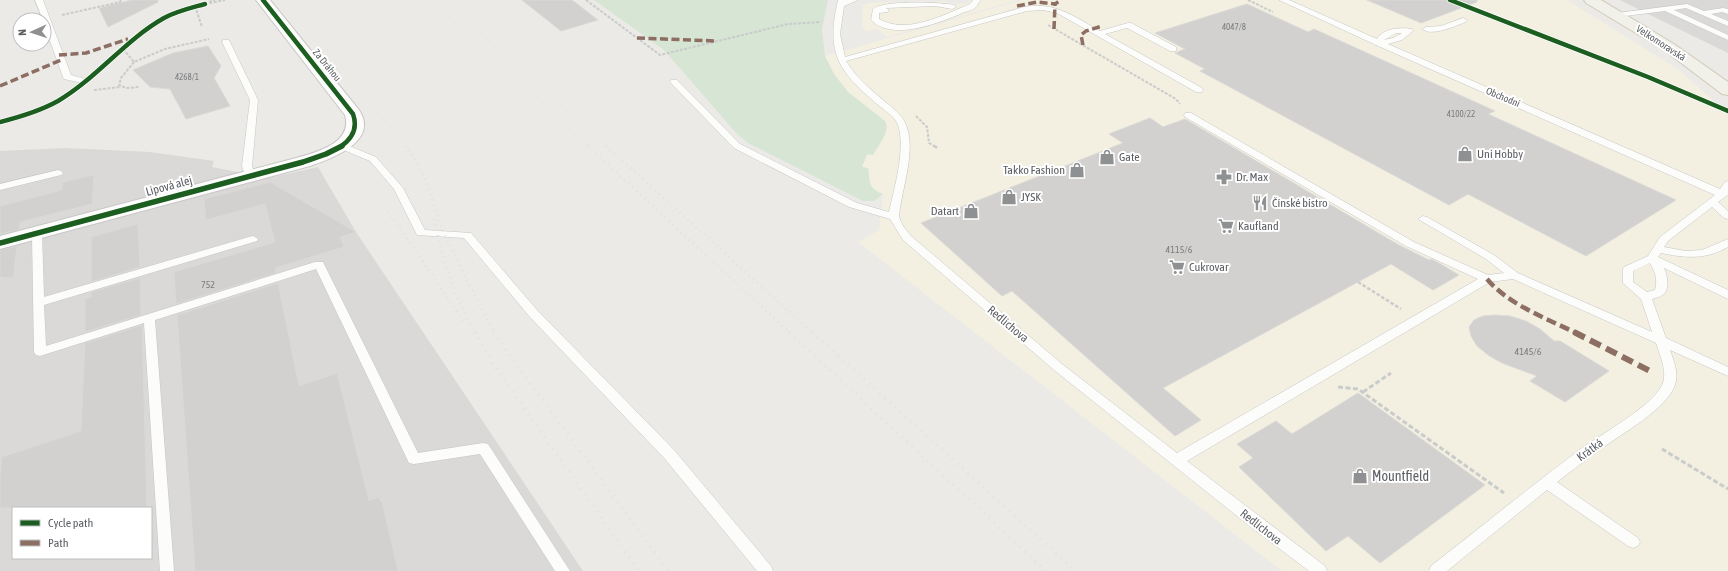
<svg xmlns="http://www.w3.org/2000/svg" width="1728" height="571" font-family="'Asap Condensed',sans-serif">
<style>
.commercial{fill:#f3f0e2}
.industrial{fill:#dbd9d7;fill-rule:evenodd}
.green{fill:#d6e5d4}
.building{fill:#d2d1cf;stroke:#dad9d6}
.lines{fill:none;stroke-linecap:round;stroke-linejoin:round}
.service-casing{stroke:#c6c6c6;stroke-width:1}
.minor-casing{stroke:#c6c6c6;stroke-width:2}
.primary-casing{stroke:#d0cab8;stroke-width:2}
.path-far2{stroke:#c9ccca;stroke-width:2;stroke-dasharray:3 1.5;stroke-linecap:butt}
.path-far1{stroke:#c9ccca;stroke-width:2.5;stroke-dasharray:3.5 2;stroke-linecap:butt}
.path{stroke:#c9ccca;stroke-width:3;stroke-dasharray:5 2.5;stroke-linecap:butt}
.service{fill:#fcfcfb;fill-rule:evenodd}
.minor{fill:#fcfcfb;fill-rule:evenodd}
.primary{fill:#f1f0e9;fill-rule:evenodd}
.rail-far2{stroke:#e2e2e2;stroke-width:2;stroke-dasharray:0.5 3.5;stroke-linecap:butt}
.rail-far1{stroke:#e2e2e2;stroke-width:3;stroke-dasharray:1 4.5;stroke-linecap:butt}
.rail{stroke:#e2e2e2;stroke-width:3.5;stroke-dasharray:1 6;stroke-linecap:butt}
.quiet-far2{stroke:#8d6e63;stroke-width:3.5;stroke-dasharray:8 3.5;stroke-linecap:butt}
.quiet-far1{stroke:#8d6e63;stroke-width:4.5;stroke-dasharray:10 4.5;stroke-linecap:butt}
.quiet{stroke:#8d6e63;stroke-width:6;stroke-dasharray:12 6;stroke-linecap:butt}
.cycleway-far1-casing{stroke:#fff;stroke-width:6}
.cycleway-casing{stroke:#fff;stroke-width:8}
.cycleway-far1{stroke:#1b5e20;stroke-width:4.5}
.cycleway{stroke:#1b5e20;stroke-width:5.5}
.labels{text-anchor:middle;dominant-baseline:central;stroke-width:4;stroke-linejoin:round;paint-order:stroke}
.far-number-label{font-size:9px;fill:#7b7d7f}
.far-street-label{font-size:10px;fill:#5c5f63;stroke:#fff}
.number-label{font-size:10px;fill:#7b7d7f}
.poi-label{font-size:12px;fill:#5c5f63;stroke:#fff;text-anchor:start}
.street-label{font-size:12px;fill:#5c5f63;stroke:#fff}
.near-poi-label{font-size:14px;fill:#5c5f63;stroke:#fff;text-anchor:start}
</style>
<rect width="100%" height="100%" fill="#ebeae7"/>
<path class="commercial" d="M970,0H1018L887,37L877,29L867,31L862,26L863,5L869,3L943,1L958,4L967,3Z
M1022,0H1567L1679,70L1728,113V571H1282L858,242L879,230L883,195L874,191L871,186L868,168L862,167L885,121L848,92L834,74L825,56Z"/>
<path class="industrial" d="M1620,0H1728V53L1644,12Z
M65,148L150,152L214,161L212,167L268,178L318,167L356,232L583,571H0V151ZM13,508H151V558H13Z"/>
<path class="green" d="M594,0H828L822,29L825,56L834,74L848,92L885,121C891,132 878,145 873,155L867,154L862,167L868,168C870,183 868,188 883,194L874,201H863L748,143L737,134L664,50Z"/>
<path class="building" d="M132,0H158V2L108,27L99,8Z
M522,0H572L598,20L561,31Z
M1367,0H1477V2L1421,23Z
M1247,4L1308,32L1314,29L1495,111L1488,114L1676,200L1586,256L1468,194L1449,205L1200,71L1205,69L1175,53L1185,49L1155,33Z
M208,46L221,66L214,78L230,106L186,119L170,89L150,87L133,70L173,53Z
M1150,118L1163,127L1185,119L1397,244L1429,260L1431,259L1439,263L1459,275L1433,290L1391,264L1163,388L1201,420L1175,436L1012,291L1002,296L921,223L1123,143L1109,134Z
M94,175L92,204L20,222L19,230L0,234V206L62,190L63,182Z
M270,182L356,232L340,237L344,247L275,268L276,273L176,304L174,272L275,242L265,204L206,220L204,199Z
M138,224L140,267L91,282V237Z
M17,246L13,278L0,277V250Z
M140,278L141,315L85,332V299L91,297V292Z
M278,283L299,386L337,373L369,501L379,497L381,502L382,501L398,571H195L177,315Z
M1495,315L1510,316L1526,321L1540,329L1554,341H1560L1609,371L1565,402L1530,381L1537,376L1502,363L1488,355L1477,346L1471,336L1469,327L1474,320L1483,316Z
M142,325L147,508H0V475L2,457L81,431L85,343Z
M1358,393L1485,485L1380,563L1348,536L1326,551L1239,467L1253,458L1237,444L1276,421L1292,434Z"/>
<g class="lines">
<defs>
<path id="service" d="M35,0H43L71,75L85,79V83H82L64,79L63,77L44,24V20H43Z
M838,0H858L844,6L840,34L845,57L1024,7C1054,1 1075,17 1100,31L1128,23H1131L1176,47V51H1170L1127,28L1105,34L1202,88L1203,90L1202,92H1196L1057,13L1043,10L1027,11L846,61C859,82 878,95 896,111C924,135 901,186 899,217L903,226L911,236L1062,364L1177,453L1478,279L1406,246L1185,117L1184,115L1185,113H1191L1414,242L1488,275L1504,273L1486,259L1418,219L1423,216L1427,217L1494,255L1518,273L1652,332L1641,299L1623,283V269L1624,267L1648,256L1660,237L1715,195L1376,45L1279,0H1289L1377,39C1383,28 1401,27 1412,29L1413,31L1402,40L1388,44L1720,189L1725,182L1728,181V195L1718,202L1728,211V219L1724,218L1712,207L1668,241L1664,247L1686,251L1702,250L1728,239V247C1706,260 1685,258 1661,253L1658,257L1728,290V299L1664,268C1667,275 1670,287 1664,294C1662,296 1656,298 1652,299L1666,338L1728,367V376L1670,350C1674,362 1679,373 1675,385C1667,409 1621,434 1601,449C1586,459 1572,471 1557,482L1638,538L1640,542L1638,546L1633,548L1628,546L1547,490L1447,571H1429L1431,566C1481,527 1531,486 1582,448C1602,434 1650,407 1661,387C1669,374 1660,356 1656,343L1513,279L1490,282L1187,461L1325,566L1327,571H1309L1252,528L1054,370L903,240L890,219L849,207L734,148L670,82L671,80H677L740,144L857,203L889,212C894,189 906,149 898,125C895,116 884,110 877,104C837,70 826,53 838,0ZM1396,33H1402L1393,38L1384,40ZM1650,263C1655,272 1658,279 1655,290L1647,292L1633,282V271Z
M973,0H981C979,2 977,6 975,8C971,11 963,12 958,15C935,24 892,41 871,20L873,9C884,0 939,2 955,5L956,7L952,9L935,6L886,8L889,10L888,12L879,13V19C907,35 943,15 970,4Z
M1687,4L1704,11L1723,8L1728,9V14L1722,12L1711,14L1728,21V26L1686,8L1674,10L1728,35V40L1665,11L1617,17L1613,15L1617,13Z
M1463,18L1467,20L1466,22C1455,26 1432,37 1422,29L1426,27L1441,26Z
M223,40H229L230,42L258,100L252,166L255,175L250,178L245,175L242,166L250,100L222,42Z
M342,143L376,157L403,188L425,230L471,233L537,310L675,451L771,566L773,571H757L665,459L529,316L464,238L417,235L394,189L370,161L339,148L337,146Z
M58,170L61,171L63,173L61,175L0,190V184Z
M37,231L42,234L44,297L249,237L253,236L258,239L257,241L44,305L46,346L315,262H323L418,453L483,443L488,444L570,571H555L480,454L414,464L409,463L316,269L155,320L174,571H160L144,323L40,356L36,355L34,352L32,234Z"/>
<path id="minor" d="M256,0H270L359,110C380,141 331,159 310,166L0,249V236L296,158C317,152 353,143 345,115Z"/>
<path id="primary" d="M1584,0H1601L1674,44L1728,82V95L1722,94L1664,50L1586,3Z"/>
</defs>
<use href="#service" class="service-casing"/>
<use href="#minor" class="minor-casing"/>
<use href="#primary" class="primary-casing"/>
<path class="path-far2" d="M586,0L660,55L788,24L821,22
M1248,0L1273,12
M209,2L215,0
M205,4L225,0
M195,6L202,27
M62,15L120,2L121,0
M1048,25L1176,99L1180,104
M123,49L134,62L165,49L209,39
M134,62L121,78L119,85L126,88L140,87
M94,90L120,87
M916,116L927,127L929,143L936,147"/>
<path class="path-far1" d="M934,146L938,148
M1358,282L1401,309"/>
<path class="path" d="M1338,387L1358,389L1504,493
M1363,392L1391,373
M1662,449L1728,489"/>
<use href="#service" class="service"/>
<use href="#minor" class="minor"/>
<use href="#primary" class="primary"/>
<path class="rail-far2" d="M287,0L406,147
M431,0L589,147
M445,0L607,147"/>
<path class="rail-far1" d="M405,146L414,157L426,180L444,234L494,333
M588,146L790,333
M606,146L813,333
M388,211L464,322
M434,219C443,259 455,298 475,333"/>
<path class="rail" d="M475,332L493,364L639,571
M493,332L668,571
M789,332L1046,571
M812,332L1075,571"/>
<path class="quiet-far2" d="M1017,6L1037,2L1055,4L1061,0
M1054,29L1055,4
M637,38L717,41
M1083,45L1081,35L1086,31L1102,26
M59,55L86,53L128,39
M0,86L61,60"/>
<path class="quiet-far1" d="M1487,279C1509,305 1546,318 1576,333"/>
<path class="quiet" d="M1574,332L1652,372"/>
<defs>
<path id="cycleway-far1" d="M263,0L353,114C358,128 352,139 340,147
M1450,0L1648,77L1728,111
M0,122C20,117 40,111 58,101C97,78 125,40 164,18C177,11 191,8 205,4"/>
<path id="cycleway" d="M0,243L303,162L326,154L342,146"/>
</defs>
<use href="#cycleway-far1" class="cycleway-far1-casing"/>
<use href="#cycleway" class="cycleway-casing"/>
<use href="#cycleway-far1" class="cycleway-far1"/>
<use href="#cycleway" class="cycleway"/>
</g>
<defs>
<symbol id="shop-bare" viewBox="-9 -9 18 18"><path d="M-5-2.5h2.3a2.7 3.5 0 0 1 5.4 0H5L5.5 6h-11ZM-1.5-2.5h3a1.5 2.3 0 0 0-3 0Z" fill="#8e9091" stroke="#fff" stroke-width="2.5" paint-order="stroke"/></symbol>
<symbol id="pharmacy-bare" viewBox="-9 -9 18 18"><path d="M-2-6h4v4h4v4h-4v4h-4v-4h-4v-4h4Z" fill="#8e9091" stroke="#fff" stroke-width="2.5" paint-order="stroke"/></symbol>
<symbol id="restaurant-bare" viewBox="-9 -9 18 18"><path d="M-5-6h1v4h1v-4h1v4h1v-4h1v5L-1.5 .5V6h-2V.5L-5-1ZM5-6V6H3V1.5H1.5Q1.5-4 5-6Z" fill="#8e9091" stroke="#fff" stroke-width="2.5" paint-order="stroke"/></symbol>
<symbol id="supermarket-bare" viewBox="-9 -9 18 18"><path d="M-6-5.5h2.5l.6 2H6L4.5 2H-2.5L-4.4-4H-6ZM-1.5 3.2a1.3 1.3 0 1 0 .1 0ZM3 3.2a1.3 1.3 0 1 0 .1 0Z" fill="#8e9091" stroke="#fff" stroke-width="2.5" paint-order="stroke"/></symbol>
</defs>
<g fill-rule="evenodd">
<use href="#shop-bare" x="1454" y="143" width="22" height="22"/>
<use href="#shop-bare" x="1096" y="146" width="22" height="22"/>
<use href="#shop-bare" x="1066" y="159" width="22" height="22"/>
<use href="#pharmacy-bare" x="1213" y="166" width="22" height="22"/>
<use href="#shop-bare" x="998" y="186" width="22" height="22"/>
<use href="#restaurant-bare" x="1249" y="192" width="22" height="22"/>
<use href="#shop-bare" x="960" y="200" width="22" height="22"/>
<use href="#supermarket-bare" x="1215" y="215" width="22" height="22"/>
<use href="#supermarket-bare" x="1166" y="256" width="22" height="22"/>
<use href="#shop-bare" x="1349" y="465" width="22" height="22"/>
</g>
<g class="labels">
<g class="far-number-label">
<text x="1234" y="27">4047/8</text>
<text x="187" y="77">4268/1</text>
<text x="1461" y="114">4100/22</text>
</g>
<g class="far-street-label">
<text transform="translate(1661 43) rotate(33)">Velkomoravská</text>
<text transform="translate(327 65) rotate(51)">Za Dráhou</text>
<text transform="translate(1503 97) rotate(23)">Obchodní</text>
</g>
<g class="number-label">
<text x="1179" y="249">4115/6</text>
<text x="208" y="284">752</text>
<text x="1528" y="351">4145/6</text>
</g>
<g class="poi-label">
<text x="1477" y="154">Uni Hobby</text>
<text x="1119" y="157">Gate</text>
<text x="1065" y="170" text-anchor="end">Takko Fashion</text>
<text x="1236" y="177">Dr. Max</text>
<text x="1021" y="197">JYSK</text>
<text x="1272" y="203">Čínské bistro</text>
<text x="959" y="211" text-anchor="end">Datart</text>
<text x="1238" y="226">Kaufland</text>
<text x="1189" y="267">Cukrovar</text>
</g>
<g class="street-label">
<text transform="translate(169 186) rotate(-15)">Lipová alej</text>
<text transform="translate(1008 324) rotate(40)">Redlichova</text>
<text transform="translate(1590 450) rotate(-36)">Krátká</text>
<text transform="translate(1261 527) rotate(38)">Redlichova</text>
</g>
<g class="near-poi-label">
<text x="1372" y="476">Mountfield</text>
</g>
</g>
<rect x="12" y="507" width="140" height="52" fill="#ffffff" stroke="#bebfc1"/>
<rect x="20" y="520" width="20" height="6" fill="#1b5e20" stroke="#bebfc1"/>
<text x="48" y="527" font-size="12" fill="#5c5f63">Cycle path</text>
<rect x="20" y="540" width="20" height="6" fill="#8d6e63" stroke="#bebfc1"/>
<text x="48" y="547" font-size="12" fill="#5c5f63">Path</text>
<g transform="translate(32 32) rotate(267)"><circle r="19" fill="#ffffff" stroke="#bebfc1"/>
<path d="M0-3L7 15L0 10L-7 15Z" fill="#8e9091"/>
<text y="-6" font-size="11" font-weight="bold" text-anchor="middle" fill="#5c5f63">N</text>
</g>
</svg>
